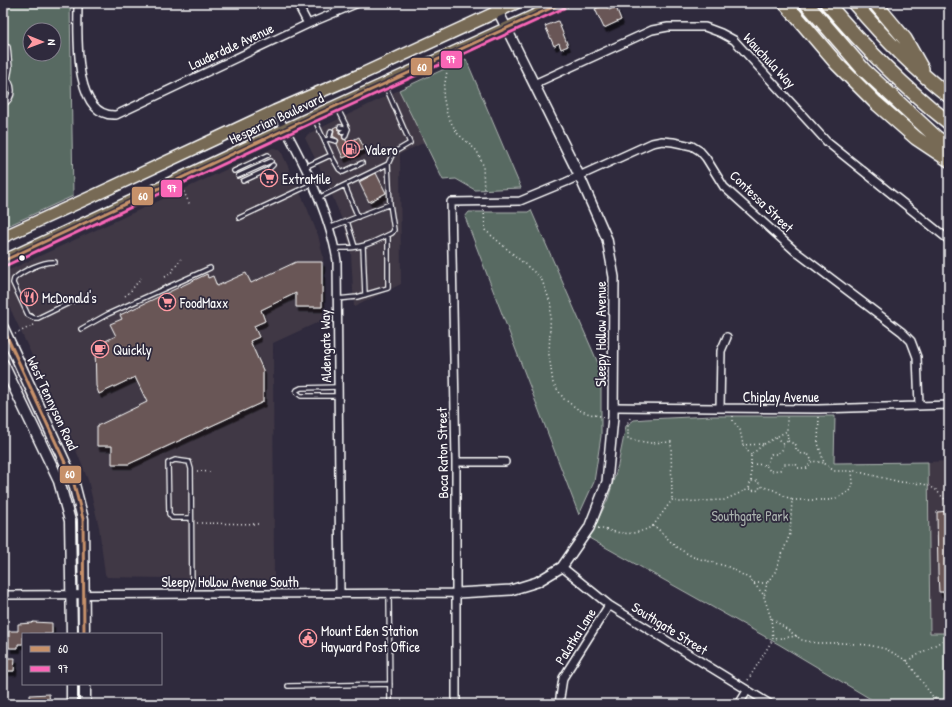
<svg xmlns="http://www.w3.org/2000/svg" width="952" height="707" font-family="'Patrick Hand',sans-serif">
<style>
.built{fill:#403845}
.green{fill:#586a62;stroke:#acb4b0;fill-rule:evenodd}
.building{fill:#695757;stroke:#fff;filter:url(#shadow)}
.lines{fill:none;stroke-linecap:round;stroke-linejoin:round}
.service-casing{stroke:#fff;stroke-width:6}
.minor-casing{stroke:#fff;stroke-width:10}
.tertiary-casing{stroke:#fff;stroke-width:12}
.secondary-casing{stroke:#fff;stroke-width:13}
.primary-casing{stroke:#fff;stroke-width:14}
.motorway-casing{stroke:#fff;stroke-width:16}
.path{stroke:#fff;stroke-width:1.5;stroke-dasharray:1 3;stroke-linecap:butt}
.service{stroke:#2f2a3d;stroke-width:3.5}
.minor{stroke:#2f2a3d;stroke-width:7}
.tertiary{stroke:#2f2a3d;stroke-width:9}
.secondary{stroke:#2f2a3d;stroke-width:10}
.primary{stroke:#776a54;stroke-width:11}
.motorway{stroke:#776a54;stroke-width:13}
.bus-1-casing{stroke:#2f2a3d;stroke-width:6}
.bus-2-casing{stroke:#2f2a3d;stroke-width:6}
.bus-1{stroke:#c7916a;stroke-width:3}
.bus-2{stroke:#fa66b7;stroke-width:3}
.bus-dot{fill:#fff;stroke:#2f2a3d;stroke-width:1.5}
.labels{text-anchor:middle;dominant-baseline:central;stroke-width:3.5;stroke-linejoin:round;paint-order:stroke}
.street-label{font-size:14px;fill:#fff;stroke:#2f2a3d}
.poi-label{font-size:14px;fill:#fff;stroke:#2f2a3d;text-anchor:start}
.park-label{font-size:14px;fill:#acb4b0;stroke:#2f2a3d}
.line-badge{stroke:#2f2a3d;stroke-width:1.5}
.badge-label{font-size:11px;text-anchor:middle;font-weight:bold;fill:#fff}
</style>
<defs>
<filter id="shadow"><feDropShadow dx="2.5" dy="4.5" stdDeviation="0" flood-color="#0009"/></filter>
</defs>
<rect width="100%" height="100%" fill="#2f2a3d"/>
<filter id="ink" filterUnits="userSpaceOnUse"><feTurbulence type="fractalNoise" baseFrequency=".025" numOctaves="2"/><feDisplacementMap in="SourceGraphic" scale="8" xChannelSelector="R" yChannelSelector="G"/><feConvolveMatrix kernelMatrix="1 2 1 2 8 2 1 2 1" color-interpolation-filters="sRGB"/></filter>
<g filter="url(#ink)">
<path class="built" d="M399,90L425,142L400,154L401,284L354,307L351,253L345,227L327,183L305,138L308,134Z
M273,148L278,149L281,151L307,208L318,235L323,256L325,319L273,343L274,580L107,577L105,574L99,527L88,480L78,455L3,293V273Z
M949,461V633H930L928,462Z"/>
<path class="green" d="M3,3H70L73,196L3,228ZM30,30H54V54H30Z
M466,59L521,188L475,190L456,179L443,180L399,90Z
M531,210L601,370V436L594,482L579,515L465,217L469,212H528Z
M713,416H835L834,463L928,462L930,633H949V704H879L780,645L589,538L608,499L618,465L626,426L634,420L646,419Z"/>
<path class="building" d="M606,4L609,10L616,7L621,20L604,28L595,9Z
M558,21L568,46L561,49L559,43L554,46L545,26Z
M337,126L339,130V134L342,135L343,139L346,140L347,143L359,137L364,149L343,158L337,144L339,140L333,136L334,130L333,128Z
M376,173L386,193L369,202L359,182Z
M296,262H322V307H296V293L261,310L265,321L254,326L259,337L250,341L263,370V402L129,464H112V446H97V426L147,402L135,377L99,394L96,386L95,346L116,336L110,324L122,319L120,315L207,274L208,278L213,276L217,286L246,273L251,283Z
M949,511V583H947V592H939L938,573L937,512Z
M33,622L52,623V634H23V644H18V648H9V631H18V624L32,623Z
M3,658H15L14,671H3Z
M49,694L50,704H30V695Z"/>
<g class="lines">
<defs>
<path id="service" d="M3,48L8,47L10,68L8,79
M3,75C15,83 15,98 3,105
M337,107L348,129L345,137
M340,127L348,129L342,132
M329,139L331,131
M325,140L329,139L336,141
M331,155L339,169L343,172L362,163
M305,167L331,155L314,118
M234,171L268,155
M238,176L271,161
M243,181L269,169L273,165
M345,186L358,217
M318,198L388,164
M239,218L312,184
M347,221L355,247
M329,228L390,204
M363,246L365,295
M335,248C361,249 370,244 392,233L394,230L390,204L388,164L393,153L410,143L385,85
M55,262C43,261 22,271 14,279L13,283L28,315L34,318H38L73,301
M337,299L357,297L388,288V235
M81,329L108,314L210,268
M338,396H301L296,392L297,390L301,388L338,387
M191,518H172L169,514L168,463L175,460L189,462L191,469L192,594
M389,594L390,704
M288,686L390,684"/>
<path id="minor" d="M78,3C78,31 72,118 116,115L308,24L358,3
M297,3L308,24
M534,84L652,30L668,27H705L721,33L734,40L827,142L949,240
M275,111C300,155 329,210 337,261L340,594
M614,407L819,409L949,405
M720,408L721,351L727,337
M456,462H505
M562,567L609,605L770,704
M3,595L457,593
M456,704V462L451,202L520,201L566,182L652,143L662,141L673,142L692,146L700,151L706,158L724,187L795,251L902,332L911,341L917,357L919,405
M559,704L563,678L609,605
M739,704L747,691"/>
<path id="tertiary" d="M457,593L511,590L537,582L562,567L589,528L607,482L613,417L614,277L607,239L579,175L494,3"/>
<path id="secondary" d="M3,328L73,480L83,519L84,634
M3,364L59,481L70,521L72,634
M72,684V704
M85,684V704"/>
<path id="primary" d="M3,237L93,196L275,111L364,73L516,3
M3,261L314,116L562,3"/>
<path id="motorway" d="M785,3L837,64L876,103L916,138L949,160
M806,3L864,70L937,138L949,146
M827,3C864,47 904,87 949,123
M854,3C883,37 914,69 949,96
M875,3L905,39L922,69"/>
</defs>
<use href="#service" class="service-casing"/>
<use href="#minor" class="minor-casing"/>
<use href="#tertiary" class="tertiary-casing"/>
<use href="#secondary" class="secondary-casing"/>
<use href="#primary" class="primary-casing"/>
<use href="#motorway" class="motorway-casing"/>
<path class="path" d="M3,14V20
M448,65L443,95L447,115L457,133L477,151L483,165L484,194
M182,188L190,205
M484,210L485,230L541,278L551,304L549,355L553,383L564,399L579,410L590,414L605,417
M165,277L170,274L181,259
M125,296L129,293L141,278
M15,334L34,325
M733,416V421L740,430L743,445
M819,417L818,443L824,463L834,471H855L900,482L924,484L935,489L949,504
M630,418L628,422V439L650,443L671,442L672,500
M776,437L783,444
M788,441L796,445V450L802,454H808L812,461
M764,444L787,431V417
M783,444L788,441L787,431
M751,464L766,465L770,471L780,470L784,464H796L798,468H807L812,461L824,463
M766,465L771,454H776L782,450L783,444
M197,471L211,472
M751,481V455L764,444L743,445L751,455
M749,488L751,481H758L760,486
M792,500H831L841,496L851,490L853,483L852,471
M197,523L261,524
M653,526L672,500L678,502L724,500L749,489L755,491L759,490L760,486L774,490L792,500L790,534L775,572L767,583
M598,528C621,533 630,538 653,526L657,528L676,547L693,557L729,567L750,579L763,594L771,618L802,640L816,643H843L868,645L886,649L907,661L933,697L941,702L946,704
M754,583H767L764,597
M771,618L773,639L797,636
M907,661L949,637
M748,680L773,639"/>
<use href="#service" class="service"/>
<use href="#minor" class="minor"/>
<use href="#tertiary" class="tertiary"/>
<use href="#secondary" class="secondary"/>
<use href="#primary" class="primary"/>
<use href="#motorway" class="motorway"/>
<defs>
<path id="bus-1" d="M3,261L314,116L562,3
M3,328L73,480L83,519L84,634"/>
<path id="bus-2" d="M5,266L316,121L564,8"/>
</defs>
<use href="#bus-1" class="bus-1-casing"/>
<use href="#bus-2" class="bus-2-casing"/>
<use href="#bus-1" class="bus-1"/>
<use href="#bus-2" class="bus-2"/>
</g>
</g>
<defs>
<symbol id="fuel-ring" viewBox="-11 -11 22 22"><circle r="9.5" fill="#2f2a3d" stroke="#ff9aa2" stroke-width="1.5"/><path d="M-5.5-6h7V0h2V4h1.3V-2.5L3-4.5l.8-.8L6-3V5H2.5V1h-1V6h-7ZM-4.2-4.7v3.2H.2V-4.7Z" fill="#ff9aa2"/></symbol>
<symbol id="supermarket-ring" viewBox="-11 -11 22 22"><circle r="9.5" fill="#2f2a3d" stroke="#ff9aa2" stroke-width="1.5"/><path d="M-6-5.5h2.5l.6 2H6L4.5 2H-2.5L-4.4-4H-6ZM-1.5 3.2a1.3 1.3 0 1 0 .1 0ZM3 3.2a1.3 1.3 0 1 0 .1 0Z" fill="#ff9aa2"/></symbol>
<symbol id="restaurant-ring" viewBox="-11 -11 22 22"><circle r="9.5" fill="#2f2a3d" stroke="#ff9aa2" stroke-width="1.5"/><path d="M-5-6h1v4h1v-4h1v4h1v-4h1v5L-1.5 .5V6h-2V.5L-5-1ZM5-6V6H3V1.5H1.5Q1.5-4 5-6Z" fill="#ff9aa2"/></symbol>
<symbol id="cafe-ring" viewBox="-11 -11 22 22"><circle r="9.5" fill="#2f2a3d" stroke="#ff9aa2" stroke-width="1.5"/><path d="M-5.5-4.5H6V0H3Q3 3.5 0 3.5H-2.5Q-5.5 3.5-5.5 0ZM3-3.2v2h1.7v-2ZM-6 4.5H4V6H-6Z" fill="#ff9aa2"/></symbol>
<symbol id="civic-ring" viewBox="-11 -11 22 22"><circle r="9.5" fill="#2f2a3d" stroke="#ff9aa2" stroke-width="1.5"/><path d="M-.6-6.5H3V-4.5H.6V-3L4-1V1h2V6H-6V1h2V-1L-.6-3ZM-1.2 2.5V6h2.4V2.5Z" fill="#ff9aa2"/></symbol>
</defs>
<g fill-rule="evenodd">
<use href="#fuel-ring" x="341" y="139" width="20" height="20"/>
<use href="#supermarket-ring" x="259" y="168" width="20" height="20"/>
<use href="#restaurant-ring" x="19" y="287" width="20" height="20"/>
<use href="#supermarket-ring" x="157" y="292" width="20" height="20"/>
<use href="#cafe-ring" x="90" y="339" width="20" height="20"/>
<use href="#civic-ring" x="298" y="628" width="20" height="20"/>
</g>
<circle class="bus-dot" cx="22" cy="258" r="3.5"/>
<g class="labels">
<g class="street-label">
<text transform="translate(231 46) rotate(-25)">Lauderdale Avenue</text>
<text transform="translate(770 60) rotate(47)">Wauchula Way</text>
<text transform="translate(276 118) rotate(-25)">Hesperian Boulevard</text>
<text transform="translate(762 201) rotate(44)">Contessa Street</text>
<text transform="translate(600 334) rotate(-90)">Sleepy Hollow Avenue</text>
<text transform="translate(325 346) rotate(-91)">Aldengate Way</text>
<text x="781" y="396">Chiplay Avenue</text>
<text transform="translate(53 403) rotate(65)">West Tennyson Road</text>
<text transform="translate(442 453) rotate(-91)">Boca Raton Street</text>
<text x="230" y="581">Sleepy Hollow Avenue South</text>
<text transform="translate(670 628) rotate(32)">Southgate Street</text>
<text transform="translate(575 636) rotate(-58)">Palatka Lane</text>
</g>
<g class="poi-label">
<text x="364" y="149">Valero</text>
<text x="282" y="178">ExtraMile</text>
<text x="42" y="297">McDonald's</text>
<text x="180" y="302">FoodMaxx</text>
<text x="113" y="349">Quickly</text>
<text x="321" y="630">Mount Eden Station<tspan x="321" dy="16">Hayward Post Office</tspan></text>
</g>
<g class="park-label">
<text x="750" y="515">Southgate Park</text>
</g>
</g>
<g class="line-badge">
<rect x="440" y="50" width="23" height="19" rx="4" fill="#fa66b7"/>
<rect x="410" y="57" width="23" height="19" rx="4" fill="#c7916a"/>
<rect x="160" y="179" width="23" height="19" rx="4" fill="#fa66b7"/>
<rect x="131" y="186" width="23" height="20" rx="4" fill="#c7916a"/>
<rect x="59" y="465" width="23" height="19" rx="4" fill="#c7916a"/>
</g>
<g class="badge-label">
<text x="451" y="63">97</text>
<text x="422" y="71">60</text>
<text x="172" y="192">97</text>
<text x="143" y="200">60</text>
<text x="70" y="478">60</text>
</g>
<rect width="952" height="707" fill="none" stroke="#2f2a3d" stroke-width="16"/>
<rect x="8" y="8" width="936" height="691" fill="none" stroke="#fff" stroke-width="1.5" filter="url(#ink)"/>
<rect x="22" y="633" width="140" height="52" fill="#2f2a3d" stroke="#827f8b"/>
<rect x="30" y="646" width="20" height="6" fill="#c7916a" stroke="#827f8b"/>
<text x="58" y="653" font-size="12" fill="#ffffff">60</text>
<rect x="30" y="666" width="20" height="6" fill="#fa66b7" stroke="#827f8b"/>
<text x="58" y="673" font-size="12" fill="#ffffff">97</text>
<g transform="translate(42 42) rotate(91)"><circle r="19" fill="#2f2a3d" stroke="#827f8b"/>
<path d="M0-3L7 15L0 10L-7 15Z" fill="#ff9aa2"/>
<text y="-6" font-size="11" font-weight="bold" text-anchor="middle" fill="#ffffff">N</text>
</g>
</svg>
